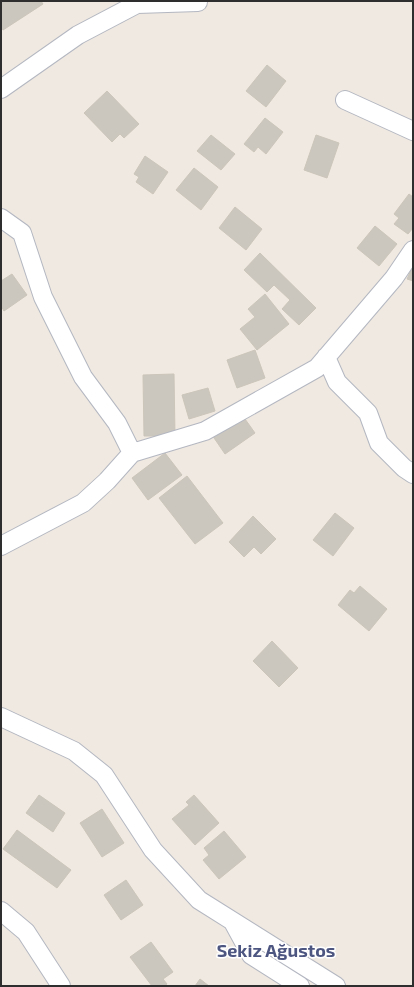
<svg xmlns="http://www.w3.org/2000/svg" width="414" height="987" font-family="'Exo 2',sans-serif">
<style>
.building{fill:#cbc7bf;stroke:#cbc5ba}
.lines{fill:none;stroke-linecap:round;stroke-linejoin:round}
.minor-casing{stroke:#b4b7c1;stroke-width:20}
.minor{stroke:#fff;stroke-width:18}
.labels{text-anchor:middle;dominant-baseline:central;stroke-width:3;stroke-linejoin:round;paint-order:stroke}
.district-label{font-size:18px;font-weight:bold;fill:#4d5680;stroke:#fff}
</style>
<rect width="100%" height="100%" fill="#efe9e1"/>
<path class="building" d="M1,1H41L43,4L3,30L1,27Z
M267,65L286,81L266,107L246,91Z
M107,91L139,124L124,138L120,134L112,142L84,113Z
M265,118L283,132L266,154L258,147L254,152L244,144Z
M211,135L235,154L221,170L197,151Z
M316,135L339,143L327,178L304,170Z
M145,156L168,172L153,194L136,182L139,177L134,174Z
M194,168L218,187L201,210L176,190Z
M409,194L413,197V228L408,234L394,224L399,218L394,214Z
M235,207L262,229L246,250L219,228Z
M375,226L397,244L379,266L357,248Z
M260,253L316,308L299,325L282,309L290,300L274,285L267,292L244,270Z
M413,266V281L407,279Z
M12,274L27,295L4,311L1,306V281Z
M265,294L289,324L257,350L240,329L255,317L248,309Z
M255,350L265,378L237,388L227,360Z
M174,374L175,436H144L143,375Z
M208,388L215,411L189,419L182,395Z
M240,412L255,433L225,454L210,432Z
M165,453L182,475L148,500L132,478Z
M187,476L223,523L195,544L159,498Z
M335,513L354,528L333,556L313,540Z
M253,516L276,539L261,554L254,547L244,557L229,542Z
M360,586L387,609L369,631L338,605L350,590L354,593Z
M272,641L298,668L279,687L253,661Z
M39,795L65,813L53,832L26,813Z
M194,795L219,823L195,845L172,819L189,805L186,802Z
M102,809L124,843L102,857L80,823Z
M17,830L71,870L57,888L3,849Z
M224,831L246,857L219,879L203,860L209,855L204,848Z
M126,880L143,905L121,920L104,895Z
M151,942L173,972L163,979L167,984L164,986H152L130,957Z
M200,979L209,986H195Z"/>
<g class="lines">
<defs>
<path id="minor" d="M1,89L78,35L137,4L198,2
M345,100L413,131
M1,218L22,233L43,297L83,377L117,423L132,453
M326,357L337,382L368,413L379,443L404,468L413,474
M1,546L83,503L107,481L132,453L205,431L317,368L394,278L413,250
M1,717L74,751L104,775L153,850L199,900L336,986
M1,911L26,932L61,986
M233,922L251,955L300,986"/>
</defs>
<use href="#minor" class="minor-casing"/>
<use href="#minor" class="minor"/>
</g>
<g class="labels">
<g class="district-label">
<text x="276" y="950">Sekiz Ağustos</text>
</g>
</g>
<rect width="414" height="987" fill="none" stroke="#2e2e2e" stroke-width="4"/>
</svg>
